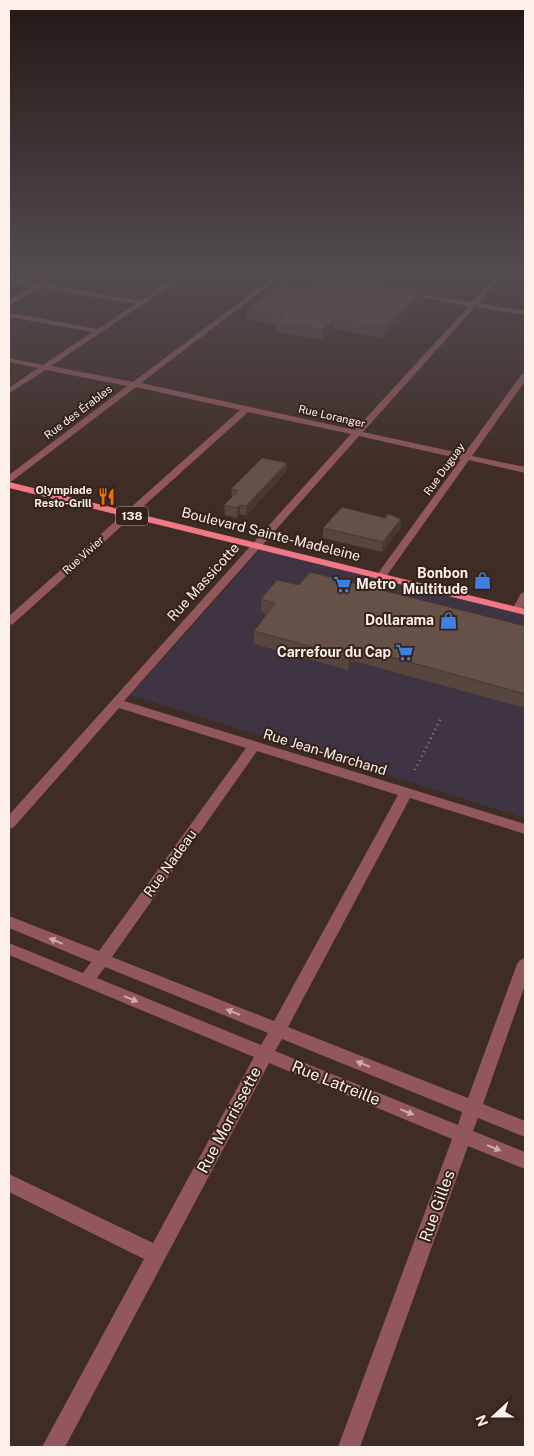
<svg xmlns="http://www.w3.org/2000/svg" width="534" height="1456" font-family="'Public Sans',sans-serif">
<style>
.commercial{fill:#3e3444}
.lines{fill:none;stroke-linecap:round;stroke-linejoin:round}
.path{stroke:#93837c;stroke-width:2.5;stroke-dasharray:1 4;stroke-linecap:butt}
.street{fill:#92575b;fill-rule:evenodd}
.primary{fill:#f07784;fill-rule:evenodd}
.wall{fill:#57463e}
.shaded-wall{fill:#473932}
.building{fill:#655148;stroke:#473932}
.oneway{fill:#cdabaa}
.labels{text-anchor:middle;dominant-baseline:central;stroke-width:4;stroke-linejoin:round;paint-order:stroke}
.far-street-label{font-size:11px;fill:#fdf0eb;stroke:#34221b}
.far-poi-label{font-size:11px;font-weight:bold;fill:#fdf0eb;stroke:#34221b;text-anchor:end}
.shield{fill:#34221b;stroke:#c1b2ad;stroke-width:1}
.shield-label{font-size:12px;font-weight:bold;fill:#fdf0eb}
.street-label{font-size:14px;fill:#fdf0eb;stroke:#34221b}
.poi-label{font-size:14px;font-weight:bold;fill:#fdf0eb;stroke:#34221b;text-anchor:end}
.near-street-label{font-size:16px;fill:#fdf0eb;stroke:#34221b}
</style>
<rect width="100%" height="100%" fill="#3f2c24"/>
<path class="commercial" d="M264,546L525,613V818L130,695Z"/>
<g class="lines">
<path class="path" d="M415,770L441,718"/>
<path class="street" d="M55,274H62L46,284L140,301L181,274H188L51,366L133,382L277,274H284L141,383L355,430L469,306L407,295L404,293L405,292L472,302L498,274H504L479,303L525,311V315L475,307L363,432L464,454L522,374H525V381L472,456L525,467V473L469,460L385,578L381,579L376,576L461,459L359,436L124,701L525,824V834L410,798L288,1027L468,1098L517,964L520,960L525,958V985L483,1104L525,1121V1137L478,1118L473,1131L525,1152V1169L468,1146L360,1447H338L452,1139L269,1063L65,1447H42L144,1259L9,1192V1174L153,1243L254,1057L9,955V943L83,973L91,962L9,928V916L99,951L246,748L119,708L14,827L9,829V815L351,434L248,412L13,624L9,625V616L240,410L136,387L12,481L9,482V475L127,386L46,370L9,393V388L38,368L9,362V358L43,365L92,332L9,317V313L98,329L135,304L41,288L9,305V300L33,286L9,282V278L38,283ZM257,751L398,795L274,1021L112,957ZM105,967L268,1033L261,1045L97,978ZM282,1039L462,1112L458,1125L275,1051Z
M289,274H302L343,282L340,284L292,276Z
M384,274H391L375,288H371V286Z
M525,592C526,600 525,606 521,612H513L512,610L521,593Z"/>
<path class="primary" d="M9,482L525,609V615L9,488Z"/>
</g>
<path class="wall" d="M339,281L423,291L422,301L384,338L335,329L322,340L277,332V325L247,319V309L310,289Z
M287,463L286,472L246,516L240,514L237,518L225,515L224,505L232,498L231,489Z
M385,518L401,519L400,529L382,552L323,538V528Z
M299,585L525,626V708L354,661L348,670L254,644V631L267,614L261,612V599Z"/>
<path class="shaded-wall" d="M423,291L422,301L384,338V328Z
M335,319V329L322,340V330Z
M287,463L286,472L246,516V506Z
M240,505V514L237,518V508Z
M401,519L400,529L382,552L383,542Z
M355,647L354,661L348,670L349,657Z"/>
<path class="building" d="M324,279L339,281L342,279L423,291L384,328L335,319L322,330L277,322L285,316L247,309L281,284L310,289Z
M262,458L287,463L246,506L240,505L237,508L224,505L238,491L231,489Z
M342,507L385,518L388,514L401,519L383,542L323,528Z
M310,572L525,626V694L355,647L349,657L254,631L275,603L261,599L277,580L299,585Z"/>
<defs><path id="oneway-solid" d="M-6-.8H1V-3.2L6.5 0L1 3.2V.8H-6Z" transform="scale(1.25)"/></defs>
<g class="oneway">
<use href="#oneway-solid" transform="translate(56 941) rotate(-158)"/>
<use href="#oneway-solid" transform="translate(131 999) rotate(22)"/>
<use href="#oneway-solid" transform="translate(233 1012) rotate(-158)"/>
<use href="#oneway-solid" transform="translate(363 1064) rotate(-158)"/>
<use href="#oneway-solid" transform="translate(407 1112) rotate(22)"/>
<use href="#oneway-solid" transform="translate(494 1148) rotate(22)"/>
</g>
<linearGradient id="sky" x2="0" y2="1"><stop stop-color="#231814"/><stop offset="0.57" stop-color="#524b50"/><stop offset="1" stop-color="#524b50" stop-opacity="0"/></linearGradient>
<rect width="534" height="478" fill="url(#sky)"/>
<defs>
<symbol id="restaurant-bare" viewBox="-9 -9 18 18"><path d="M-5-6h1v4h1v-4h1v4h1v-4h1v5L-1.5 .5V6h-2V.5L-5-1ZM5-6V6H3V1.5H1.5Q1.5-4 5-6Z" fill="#e8710a" stroke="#34221b" stroke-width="2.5" paint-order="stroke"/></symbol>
<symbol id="shop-bare" viewBox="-9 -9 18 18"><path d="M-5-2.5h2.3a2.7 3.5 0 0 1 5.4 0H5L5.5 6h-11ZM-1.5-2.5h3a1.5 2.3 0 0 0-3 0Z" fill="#3f7fe0" stroke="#34221b" stroke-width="2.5" paint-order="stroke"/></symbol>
<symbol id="supermarket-bare" viewBox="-9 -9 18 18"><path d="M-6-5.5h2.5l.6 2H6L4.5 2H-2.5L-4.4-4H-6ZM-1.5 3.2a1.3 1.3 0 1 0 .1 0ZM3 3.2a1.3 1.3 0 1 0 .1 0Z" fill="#3f7fe0" stroke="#34221b" stroke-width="2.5" paint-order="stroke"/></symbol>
</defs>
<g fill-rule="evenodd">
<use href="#restaurant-bare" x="94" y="484" width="25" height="25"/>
<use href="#shop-bare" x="470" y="568" width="25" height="25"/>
<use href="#supermarket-bare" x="330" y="572" width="25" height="25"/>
<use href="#shop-bare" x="436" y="608" width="25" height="25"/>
<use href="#supermarket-bare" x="392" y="640" width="25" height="25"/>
</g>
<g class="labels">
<g class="far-street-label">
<text transform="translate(78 412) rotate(-37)">Rue des Érables</text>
<text transform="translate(332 416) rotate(13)">Rue Loranger</text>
<text transform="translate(444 469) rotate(-54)">Rue Duguay</text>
<text transform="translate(83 555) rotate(-42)">Rue Vivier</text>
</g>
<g class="far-poi-label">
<text x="92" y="490">Olympiade<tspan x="92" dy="13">Resto-Grill</tspan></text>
</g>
<rect class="shield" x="116" y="506.5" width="32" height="19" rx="4"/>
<g class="shield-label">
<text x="132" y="516">138</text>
</g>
<g class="street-label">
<text transform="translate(271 534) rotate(14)">Boulevard Sainte-Madeleine</text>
<text transform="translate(203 582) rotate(-48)">Rue Massicotte</text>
<text transform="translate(325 752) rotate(17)">Rue Jean-Marchand</text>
<text transform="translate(170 863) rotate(-54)">Rue Nadeau</text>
</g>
<g class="poi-label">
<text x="468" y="573">Bonbon<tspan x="468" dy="16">Multitude</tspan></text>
<text x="356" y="584" text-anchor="start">Metro</text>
<text x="434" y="620">Dollarama</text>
<text x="391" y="652">Carrefour du Cap</text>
</g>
<g class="near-street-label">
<text transform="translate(336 1083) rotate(22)">Rue Latreille</text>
<text transform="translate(229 1120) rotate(-62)">Rue Morrissette</text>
<text transform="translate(437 1206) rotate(-70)">Rue Gilles</text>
</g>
</g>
<rect width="534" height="1456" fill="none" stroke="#fdf0eb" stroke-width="20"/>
<g transform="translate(494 1416) rotate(249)" stroke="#34221b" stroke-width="4" paint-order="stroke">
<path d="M0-4L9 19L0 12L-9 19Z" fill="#fdf0eb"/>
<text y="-8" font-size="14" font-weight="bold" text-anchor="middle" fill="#fdf0eb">N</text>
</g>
</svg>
